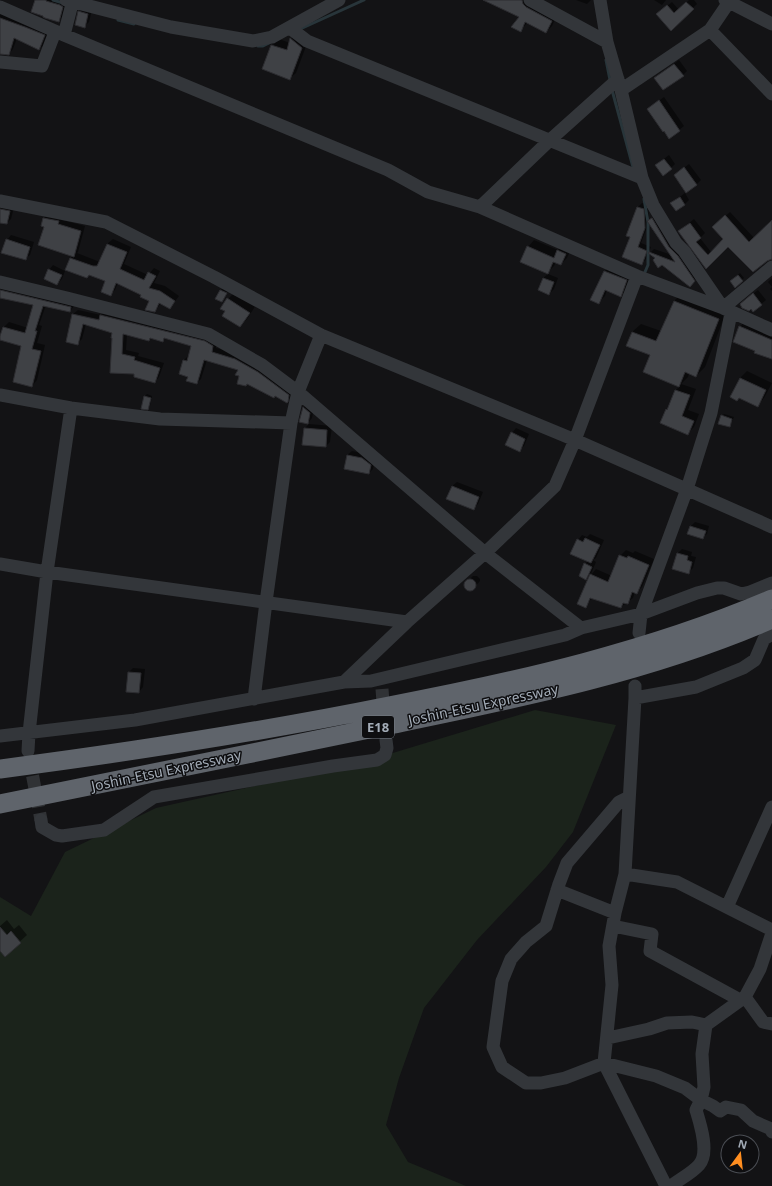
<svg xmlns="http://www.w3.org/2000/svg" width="772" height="1186" font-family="'Noto Sans',sans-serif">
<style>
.green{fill:#1b231b}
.shadow{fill:#0007;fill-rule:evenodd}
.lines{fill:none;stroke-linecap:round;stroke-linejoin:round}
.stream{stroke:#28353a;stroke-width:3}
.building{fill:#3f4145;stroke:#2d2d31}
.minor-tunnel{stroke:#303235;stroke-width:13;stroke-dasharray:13 6;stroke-linecap:butt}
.minor{stroke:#33363a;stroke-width:13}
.highway{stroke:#5f646b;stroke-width:19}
.labels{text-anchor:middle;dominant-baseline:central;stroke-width:3;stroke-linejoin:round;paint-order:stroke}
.shield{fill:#0e0e10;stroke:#767d85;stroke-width:1}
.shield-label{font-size:13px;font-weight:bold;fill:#a3acb7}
.street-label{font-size:14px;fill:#a3acb7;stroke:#0e0e10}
</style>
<rect width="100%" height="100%" fill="#131315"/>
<path class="green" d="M535,710L616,725L573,832L546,867L477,940L424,1008L399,1078L386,1125L408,1162L466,1186H0V897L31,916L65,852L156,808L363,762Z"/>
<path class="shadow" d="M36,0H62L67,2L63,16L59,21Z
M497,0H531L557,15L552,26L546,32L528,22L521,30V17Z
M576,0H591L587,4Z
M654,0H666L662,5Z
M689,0H694L697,4L671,29L662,10L672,2L679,10Z
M84,7L92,10L89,22L84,27L79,12Z
M0,9L49,31L44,45L39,49L17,38L13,49L9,54L0,53Z
M298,32L308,41L296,73L289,79L272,46L279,39L290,43L291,39Z
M679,60L687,71L683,75L655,78Z
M664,97L684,126L669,138L648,109Z
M669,155L675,164L671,168L656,165Z
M689,164L701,180L697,184L675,175Z
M685,193L689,200L685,204L672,203Z
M642,203L648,205L649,221L656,215L698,277L689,286L650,253L654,249L672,255L649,222L641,243L651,247L646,259L642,264L631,237L638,207Z
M0,207H14L11,219L7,223L0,222Z
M730,212L754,238L772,221V258L728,245L706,268L679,231L694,219L705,233L700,238L711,252L724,239L718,223Z
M49,214L63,216L62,220L85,226L78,252L77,253L100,262L107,244L113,239L131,247L124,264L148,275L154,268L160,271L154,283L165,286L179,296L170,308L161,303L155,311L150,301L142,294L118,283L115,290L110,295L106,280L90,275L87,277L67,269L71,258L73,256L45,226L44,218Z
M11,235L34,242L30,255L25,259L7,240Z
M534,240L558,250L565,244L572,247L567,258L561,264L556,262L554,266L547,273L528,247Z
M53,265L65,271L62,279L57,284L49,270Z
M611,265L632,274L627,290L620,296L607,290L605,296L598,303L604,272Z
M740,273L744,278L735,286L731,281Z
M548,274L558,278L554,289L549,294L543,278Z
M772,278V291L770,289L772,287L768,282Z
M0,283L75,305L70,311L46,305L39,325L42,326L37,343L45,345L37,380L32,386L22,345L4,327L9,322L28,328L34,304L0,297Z
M223,288L228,291L222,301L221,290Z
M758,290L766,300L754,310L745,300Z
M235,292L256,305L247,319L240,326L227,311L228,299Z
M683,292L727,310L705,367L696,376L689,373L688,377L681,384L696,389L688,410L699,414L694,427L687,434L661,423L667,410L669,407L676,390L680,386L644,372L651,355L632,332L641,324L661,331L674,301Z
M78,310L101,315L106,311L217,341L216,348L240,354L293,390L292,396L287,401L240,376V369L207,360L201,379L197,383L189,376L180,374L184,360L189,355L193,345L166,338L163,340L152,337L149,340L127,334L126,350L139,353L138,356L164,363L159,377L155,382L136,373L111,372L113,333L86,324L82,339L77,344L73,314ZM75,314L104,320L103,322L75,316Z
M746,320L772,331V358L756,351L740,327Z
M747,371L772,383L764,398L757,406L740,378Z
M147,394L152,396L150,406L148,408L145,396Z
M308,403L314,408L312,418L308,423L301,421L304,407Z
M724,414L734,417L730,426L722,416Z
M309,424L332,426L330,442L326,446L305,428Z
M516,428L529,434L524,446L519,451L512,433Z
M352,451L367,454L375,460L373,469L369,473L347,455Z
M457,482L483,492L478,504L473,509L452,486Z
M695,522L709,526L707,534L702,538L688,534L691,526Z
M590,534L604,540L596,558L593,560L596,562L591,574L586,578L585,564L588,561L578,540L582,535L587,537Z
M682,549L692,552L691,556L696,557L693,568L688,573L678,553Z
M626,550L633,553L635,551L654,559L642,587L636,593L635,592L633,598L621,607L592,598L585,606L591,575L596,569L612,576L620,556Z
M473,576H477L480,579V581L472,590H469L466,588L465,584Z
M133,668L145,669L143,687L139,692L129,672Z
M7,920L14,929L19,925L27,935L5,955L0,950V926Z"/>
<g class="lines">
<path class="stream" d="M53,0L63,3
M118,20L134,24
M298,30L364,0
M258,46H263L269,43
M606,60L610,80
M612,90L633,167
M644,199L648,222V265L645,272"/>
</g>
<path class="building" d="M35,0H46V1L60,5L63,7L59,22L45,18L43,17V16L31,12Z
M483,0H522L523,4L526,7L552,21L546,33L525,22L521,32L511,27L519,17Z
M686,2L694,9L671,31L656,14L667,5L674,13Z
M78,11L88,14L85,28L75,25Z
M0,18L25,27L45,35L39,50L14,38L9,55L0,54Z
M290,38L302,48L290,80L262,69L271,45L287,50Z
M674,64L684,76L663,90L654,78Z
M659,100L680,131L669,139L664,131L663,132L647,109Z
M664,159L672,169L663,176L655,165Z
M684,167L697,185L686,193L674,175Z
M680,197L685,205L676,211L670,203Z
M637,207L644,209L645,228L638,247L647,251L642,265L622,257L630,237L626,236Z
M0,209L10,211L7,224L0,223Z
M725,215L749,242L772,220V259L767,261L753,272L728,247L706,269L678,231L690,223L701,238L696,242L708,255L723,239L712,227Z
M43,218L59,221L58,224L81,231L74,257L38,245L44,227L41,226Z
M652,218L669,247L678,256L695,281L690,287L662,265L658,268L653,260L655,258L648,253L649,252L675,262L647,221Z
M6,239L30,247L26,260L1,253Z
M107,244L127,252L120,269L144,280L148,272L156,276L149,288L160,291L175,301L170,309L159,303L155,312L145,310L149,301L140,297L141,295L116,283L111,296L101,292L105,281L89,275L87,278L65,270L70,258L93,266H97Z
M527,246L554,258L557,250L566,254L561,265L553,262L548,274L520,262Z
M48,269L62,275L57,285L44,279Z
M604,271L627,280L621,297L605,290L599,304L590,300Z
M738,275L743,281L735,288L730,281Z
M543,278L554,282L549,295L538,290Z
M0,290L71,307L70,312L43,306L35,331H37L32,349L41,351L32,387L13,382L21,346L0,340V336L3,327L25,333L33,305L0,298Z
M220,290L227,293L222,302L215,299Z
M753,293L762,305L753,312L751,309L749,311L742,308L740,304Z
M227,298L250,313L240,327L222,316L225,311L220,309Z
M674,301L719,319L696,377L685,372L679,387L643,372L650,355L626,346L632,332L656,341Z
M72,314L99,320L100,315L205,341L213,346L212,352L235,359L258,372L289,395L288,402L287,403L275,396L274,398L247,384L246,386L237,384L239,376L235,375L238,370L204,360L197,384L186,381L188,377L179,374L183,360L187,361L191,346L164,338L163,342L150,338L149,341L123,334L122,354L135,357L134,360L160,368L155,383L134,377V374L110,373L112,338H111L112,333L83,324L78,345L66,342Z
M739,326L772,340V359L754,353L755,351L733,342Z
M740,378L766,390L758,407L739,398L737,401L730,397Z
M675,390L690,395L682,416L694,421L688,435L660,423L666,409L667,410Z
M144,396L151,398L148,410L141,409Z
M303,407L310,413L308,424L299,422Z
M721,415L732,419L730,427L718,424Z
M304,428L327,430L326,447L302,445Z
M511,432L525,439L520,452L505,445Z
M347,455L362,458L371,465L369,474L344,469Z
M452,486L479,497L474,510L446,499Z
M690,526L706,531L703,539L687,534Z
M585,538L600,545L591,563L570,554L577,539L583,542Z
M677,553L688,556L687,560L692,562L689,574L672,569Z
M619,555L627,558L628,556L649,565L637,594L632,592L628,604L623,603L621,608L590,598L586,608L577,604L590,574L608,582Z
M584,563L592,567L586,580L579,576Z
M464 585a6 6 0 1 1 12 0a6 6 0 1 1-12 0Z
M128,672L141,673L139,693L126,692Z
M0,927L7,935L11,931L21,943L5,957L0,951Z"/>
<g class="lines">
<path class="minor-tunnel" d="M382,689L384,715
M29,757L41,820"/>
<path class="minor" d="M66,0L171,27L253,41L272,37L339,0
M530,0L607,42
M600,0L607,42L621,90L642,178L653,205L676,243L684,251L723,308
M725,0L772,24
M0,7L64,35L388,170L428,192L480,207L637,276L723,308L772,330
M290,28L307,41L642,178
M710,30L772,94
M64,35L73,0
M0,62L42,66L55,32
M621,90L710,30L729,2
M0,201L106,222L214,277L321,335L575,440L772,527
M480,207L550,140L618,79
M0,282L67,298L208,334L262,365L298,392L485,553L581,628
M723,308L772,267
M0,395L71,408L160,419L291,423
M0,564L47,572L407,622
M639,633L641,614L687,489L711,413L731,313
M344,682L407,622L485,553L555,486L575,440L637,276
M635,686V698L625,874L615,913L609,946L612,985L604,1063L666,1186
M635,698L696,687L743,668L755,660L764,639L772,634
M254,699L266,602L291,423L298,392L321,335
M0,736L135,720L344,682L371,681L565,635L581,628L641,614L697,593L717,588H724L741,594L750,592L772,583
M28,751L29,733L47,572L71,408
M629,797L619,802L567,863L559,884L546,926L526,942L511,959L502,981L493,1047L502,1067L526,1083H541L565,1078L604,1063L656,1076L685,1088L701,1100L713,1106L720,1111L726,1107L741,1110L753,1121L771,1129L772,1132
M41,820L42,827L56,835L62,836L104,830L154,797L333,766L377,760L385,755L387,748L386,740
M625,874L677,882L772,930
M557,890L615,913
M727,907L772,807
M613,926L652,934L650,951L740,1000
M745,997L763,1022L772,1024
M608,1038L649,1029L667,1023L692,1022L706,1025
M671,1186C680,1179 692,1173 699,1165C710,1153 700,1123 696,1110L701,1100L704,1087L702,1054L706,1025L745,997L760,969L772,933"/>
<path class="highway" d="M0,769C130,752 260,732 389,706C520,681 650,651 772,599
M0,804C128,779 256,752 384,726C515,699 648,673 772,619"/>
</g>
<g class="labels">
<rect class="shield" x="362" y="716" width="32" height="22" rx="3"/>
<g class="shield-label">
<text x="378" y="727">E18</text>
</g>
<g class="street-label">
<text transform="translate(483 704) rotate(-12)">Joshin-Etsu Expressway</text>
<text transform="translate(166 770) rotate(-12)">Joshin-Etsu Expressway</text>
</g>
</g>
<g transform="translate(740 1154) rotate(15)"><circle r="19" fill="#0e0e10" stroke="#4a4d53"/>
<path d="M0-3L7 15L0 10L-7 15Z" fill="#ff8e20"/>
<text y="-6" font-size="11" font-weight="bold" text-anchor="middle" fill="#a3acb7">N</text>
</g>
</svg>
